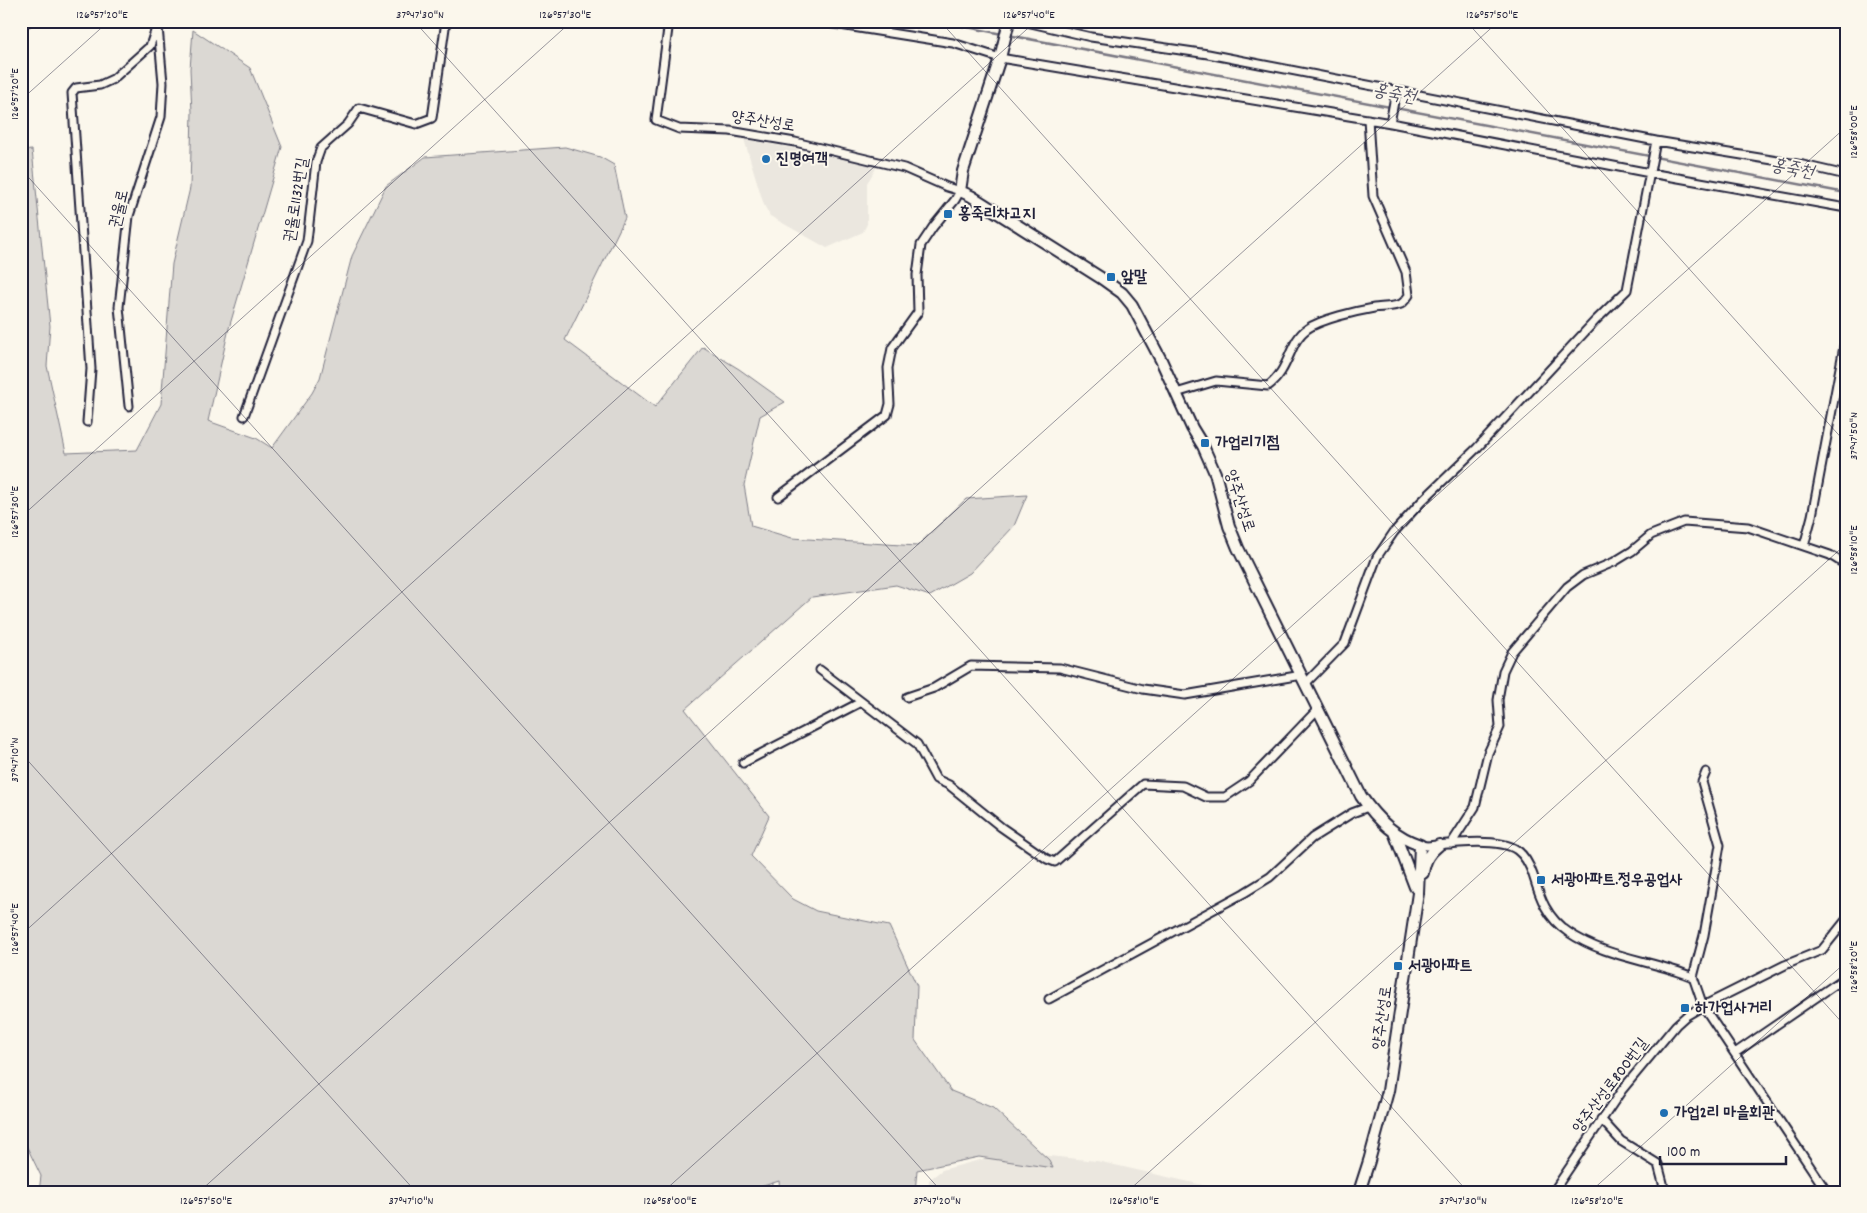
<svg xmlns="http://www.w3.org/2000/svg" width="1867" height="1213" font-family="Dekko,'Poor Story',sans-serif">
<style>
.built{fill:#ebe7df}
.green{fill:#dbd8d3;stroke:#7e7d87}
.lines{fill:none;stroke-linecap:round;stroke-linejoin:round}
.stream{stroke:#787681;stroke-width:2.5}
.street-casing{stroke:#22223b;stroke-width:11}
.secondary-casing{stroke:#22223b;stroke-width:14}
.street{stroke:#fbf7ec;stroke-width:7}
.secondary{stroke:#fbf7ec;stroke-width:10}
.ticks{fill:none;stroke:#22223b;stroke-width:1;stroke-opacity:0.45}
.poi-dot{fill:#1f6fb2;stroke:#fbf7ec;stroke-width:2}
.labels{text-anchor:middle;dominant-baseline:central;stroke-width:4;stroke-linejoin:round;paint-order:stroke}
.street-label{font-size:16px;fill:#22223b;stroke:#fbf7ec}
.poi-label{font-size:16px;font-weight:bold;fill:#22223b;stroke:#fbf7ec;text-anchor:start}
.water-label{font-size:18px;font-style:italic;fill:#545364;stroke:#fbf7ec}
.neatline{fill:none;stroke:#22223b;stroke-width:2}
.ticks-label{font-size:12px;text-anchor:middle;fill:#22223b}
</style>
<rect width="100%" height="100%" fill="#fbf7ec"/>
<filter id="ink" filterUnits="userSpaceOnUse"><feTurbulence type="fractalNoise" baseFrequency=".02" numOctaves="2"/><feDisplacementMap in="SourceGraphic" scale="10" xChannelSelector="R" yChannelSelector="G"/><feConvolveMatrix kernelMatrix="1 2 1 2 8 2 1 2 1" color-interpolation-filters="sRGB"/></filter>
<g filter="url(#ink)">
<path class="built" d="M744,139L878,165L867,183V224L863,232L827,248L770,216L764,205Z
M1010,1152L1097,1161L1207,1186L1213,1192H928L929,1180L942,1170Z"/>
<path class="green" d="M193,30L250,68L282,147L229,328L208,421L256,438L272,448L312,393L320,378L352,256L386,186L425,157L565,147L600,157L614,165L625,218L565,340L655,407L703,347L739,369L785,402L760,416L744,485L751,526L792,538L917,546L966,499L1027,495L1014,526L970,573L930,596L896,585L812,597L685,709L769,816L751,856L793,899L816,911L889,926L917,986L915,1040L951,1091L993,1108L1049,1160L1053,1168L979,1157L917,1170L915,1192H780L779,1181L744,1192H39L41,1176L26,1145H21V151L32,150L50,326L47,366L66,453L137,450L161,404L172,264L190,188L192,112L190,69Z"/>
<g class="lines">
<path class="stream" d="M937,21L1002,34
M1008,35L1846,193"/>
<defs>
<path id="street" d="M669,21L656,120L679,129L730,131L795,142L904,168L947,187L960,191L955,200L933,227L921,245L917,275L918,312L892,348L888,368L890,404L887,415L778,497
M815,21L953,43L1000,58L1391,123L1650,173L1846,208
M1022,21L1091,37L1208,54L1656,141L1803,165L1846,175
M21,25L29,21
M1390,123L1396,91
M1176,393L1216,381L1268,386C1290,370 1289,341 1307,329C1321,319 1357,311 1374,308C1382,307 1394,307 1401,304C1404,302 1407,298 1409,295L1406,272L1373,196L1368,119
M129,406L119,307L129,216L161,117L163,83L158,27
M244,416L307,241L316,162L321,148L348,124L359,108L416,124L432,118L446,21
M87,422L91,369L72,93L76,88L100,85L113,79L150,46L158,22
M1804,546L1812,516L1846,336
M820,670L917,744L936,779L949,785L1001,827L1047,859L1055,862L1143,784L1183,786L1206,797H1225L1249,781L1318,709
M1306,683L1345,643L1377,557L1394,532L1421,502L1477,448L1595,321L1627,290L1656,141
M907,697L934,688L971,666L1060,668L1143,689L1185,695L1302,675
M743,763L861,702
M1451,844L1475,807L1488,753L1500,727L1498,700L1503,671L1512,652L1567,587L1583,575L1614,562L1632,551L1651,535L1684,522L1748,527L1830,555L1846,565
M1420,845L1427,846C1448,844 1499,837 1517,850C1525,856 1530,866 1533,875C1540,898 1547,918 1568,932C1606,958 1652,960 1693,977L1703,1006L1827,1192
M1693,977L1704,935L1720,845L1702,782L1706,772
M1049,999L1244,893L1270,877L1312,838L1352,813L1368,807
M1735,1053L1846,977
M1601,1119L1621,1141L1658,1164L1663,1183L1664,1192
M1553,1192L1622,1090L1676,1025L1686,1016L1703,1006L1785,965L1822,950L1846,920"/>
<path id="secondary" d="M1009,21L1000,58L963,171L960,191L971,196L1101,278L1122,293L1132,305L1161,360L1192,428L1203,446L1215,473L1229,526L1238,548L1361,796C1375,817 1395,837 1420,845L1418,893L1388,1091L1369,1161L1359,1192
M1394,832L1415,887
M1423,873C1425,860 1429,853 1439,845"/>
</defs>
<use href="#street" class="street-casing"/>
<use href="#secondary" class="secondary-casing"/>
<use href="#street" class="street"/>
<use href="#secondary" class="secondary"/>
</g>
</g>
<path class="ticks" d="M414,21L1468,1192M940,21L1846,1027M1466,21L1846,443M21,100L109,21M21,169L942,1192M21,517L572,21M21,753L416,1192M21,935L1036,21M199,1192L1499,21M663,1192L1846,127M1127,1192L1846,544M1590,1192L1846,962"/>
<g class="poi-dot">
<circle cx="766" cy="159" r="5"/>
<rect x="943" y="209" width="10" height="10" rx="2.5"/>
<rect x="1106" y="272" width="10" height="10" rx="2.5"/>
<rect x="1200" y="438" width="10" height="10" rx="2.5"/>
<rect x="1536" y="875" width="10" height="10" rx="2.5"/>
<rect x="1393" y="961" width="10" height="10" rx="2.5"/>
<rect x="1680" y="1003" width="10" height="10" rx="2.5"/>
<circle cx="1664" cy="1113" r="5"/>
</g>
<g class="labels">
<g class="street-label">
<text transform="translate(763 122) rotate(9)">양주산성로</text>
<text transform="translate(297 200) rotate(-81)">권율로1132번길</text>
<text transform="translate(120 209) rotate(-77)">권율로</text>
<text transform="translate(1239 501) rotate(72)">양주산성로</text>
<text transform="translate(1383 1018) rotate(-82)">양주산성로</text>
<text transform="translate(1611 1086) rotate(-53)">양주산성로800번길</text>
</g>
<g class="poi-label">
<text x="776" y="159">진명여객</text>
<text x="958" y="214">홍죽리차고지</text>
<text x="1121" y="277">앞말</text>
<text x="1215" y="443">가업리기점</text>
<text x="1551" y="880">서광아파트.정우공업사</text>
<text x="1408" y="966">서광아파트</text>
<text x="1695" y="1008">하가업사거리</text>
<text x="1674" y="1113">가업2리 마을회관</text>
</g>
<g class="water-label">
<text transform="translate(1394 95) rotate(11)">홍죽천</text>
<text transform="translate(1792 170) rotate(11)">홍죽천</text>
</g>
</g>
<rect width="1867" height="1213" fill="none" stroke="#fbf7ec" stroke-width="55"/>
<path d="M1660 1156v8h126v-8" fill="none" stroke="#22223b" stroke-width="2.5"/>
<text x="1667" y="1156" font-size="15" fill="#22223b" stroke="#fbf7ec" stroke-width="4" paint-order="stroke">100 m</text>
<rect x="28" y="28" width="1812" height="1158" class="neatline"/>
<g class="ticks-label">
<text x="102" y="18">126°57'20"E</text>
<text x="420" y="18">37°47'30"N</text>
<text x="565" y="18">126°57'30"E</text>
<text x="1029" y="18">126°57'40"E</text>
<text x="1492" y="18">126°57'50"E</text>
<text transform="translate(14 94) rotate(-90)" y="4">126°57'20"E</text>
<text transform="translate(1853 132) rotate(-90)" y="4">126°58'00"E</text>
<text transform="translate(1853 436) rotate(-90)" y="4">37°47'50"N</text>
<text transform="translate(14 512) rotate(-90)" y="4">126°57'30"E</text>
<text transform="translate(1853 550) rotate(-90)" y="4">126°58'10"E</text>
<text transform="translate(14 760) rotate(-90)" y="4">37°47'10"N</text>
<text transform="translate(14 929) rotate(-90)" y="4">126°57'40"E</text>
<text transform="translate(1853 967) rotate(-90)" y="4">126°58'20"E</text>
<text x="206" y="1204">126°57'50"E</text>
<text x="411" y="1204">37°47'10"N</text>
<text x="670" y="1204">126°58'00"E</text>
<text x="937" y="1204">37°47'20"N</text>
<text x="1134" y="1204">126°58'10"E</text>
<text x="1463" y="1204">37°47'30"N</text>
<text x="1597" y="1204">126°58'20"E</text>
</g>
</svg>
